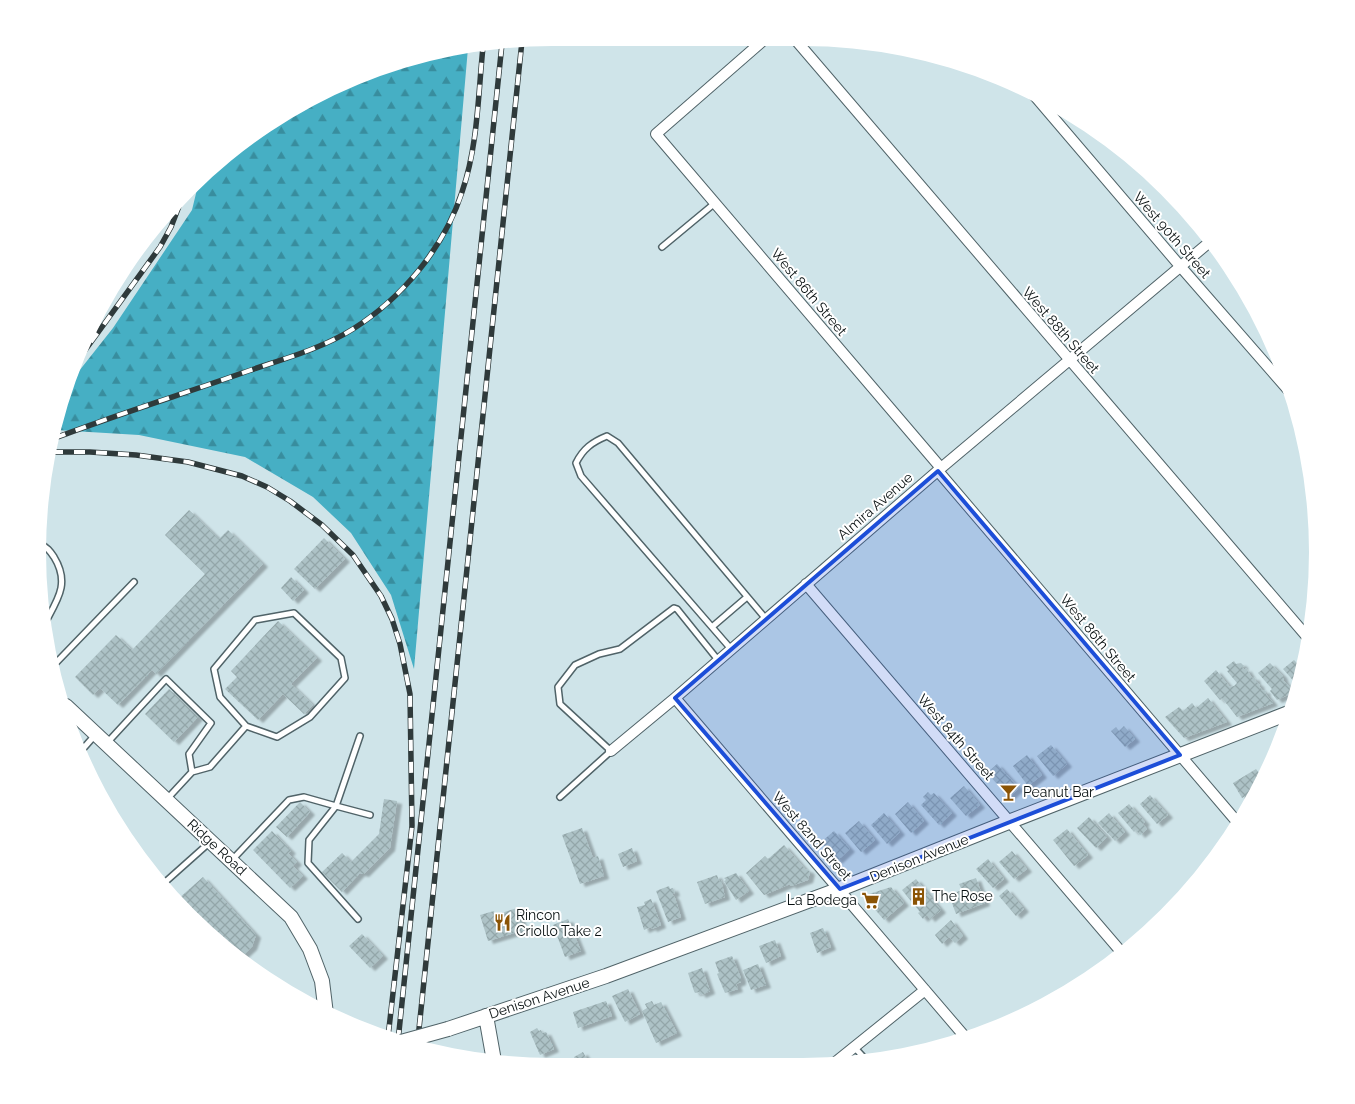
<svg xmlns="http://www.w3.org/2000/svg" width="1355" height="1104" font-family="Raleway,sans-serif">
<style>
.forest{fill:url(#forest-firs)}
.building{fill:url(#building-cross-hatch);filter:url(#shadow)}
.lines{fill:none;stroke-linecap:round;stroke-linejoin:round}
.lane-casing{stroke:#506368;stroke-width:8}
.street-casing{stroke:#506368;stroke-width:12}
.secondary-casing{stroke:#506368;stroke-width:16}
.lane{stroke:#fff;stroke-width:5}
.street{stroke:#fff;stroke-width:10}
.secondary{stroke:#fff;stroke-width:14}
.rail-casing{stroke:#2f3a3b;stroke-width:5.5}
.rail{stroke:#fff;stroke-width:4;stroke-dasharray:11;stroke-linecap:butt}
.secondary-bridge-casing{stroke:#506368;stroke-width:16;stroke-linecap:butt}
.secondary-bridge{stroke:#fff;stroke-width:14}
.marked{fill:#1d4ed8;fill-opacity:0.2;stroke:#1d4ed8;stroke-width:4;stroke-linejoin:round}
.labels{text-anchor:middle;dominant-baseline:central;stroke-width:4;stroke-linejoin:round;paint-order:stroke}
.street-label{font-size:14px;fill:#081011;stroke:#fff}
.poi-label{font-size:14px;fill:#081011;stroke:#fff;text-anchor:start}
</style>
<defs>
<pattern id="forest-firs" width="22" height="20" patternUnits="userSpaceOnUse" patternTransform="scale(1.25)"><rect width="22" height="20" fill="#46afc4"/><path d="M5 1l3.5 6h-7zM16 11l3.5 6h-7z" fill="#388d9e"/></pattern>
<pattern id="building-cross-hatch" width="8" height="8" patternUnits="userSpaceOnUse" patternTransform="scale(1.25)"><rect width="8" height="8" fill="#adc2c6"/><path d="M0 0l8 8M0 8l8-8" fill="none" stroke="#93a6a9"/></pattern>
<filter id="shadow"><feDropShadow dx="5" dy="3" stdDeviation="1" flood-color="#0004"/></filter>
</defs>
<rect width="100%" height="100%" fill="#cfe4e9"/>
<path class="forest" d="M468,48L414,669L391,595L351,533L313,497L245,457L139,435L56,430L64,390L113,328L192,210L199,181L213,165L295,106L419,55Z"/>
<path class="building" d="M189,510L219,539L228,530L263,564L156,674L152,670L118,705L100,688L93,695L75,677L116,635L132,650L205,574L165,535Z
M324,538L345,559L315,589L294,569Z
M291,577L304,590L293,601L281,588Z
M278,621L317,658L291,684L313,705L304,714L283,694L258,720L225,689L237,677L231,671Z
M1294,660L1299,665L1303,661L1298,686L1283,669Z
M1234,661L1236,664L1241,663L1244,666L1242,667L1245,670L1246,668L1252,678L1254,677L1256,680L1255,681L1260,685L1259,686L1263,691L1265,690L1266,692L1265,693L1273,703L1237,717L1222,698L1220,700L1204,681L1216,670L1230,687L1234,686L1237,683L1227,671L1229,670L1226,667Z
M1270,663L1282,675L1284,681L1294,692L1277,700L1270,691L1272,689L1258,673Z
M169,689L198,717L174,742L145,714Z
M1208,698L1227,722L1184,738L1165,717L1179,707L1183,711L1192,703L1196,708Z
M1124,726L1135,739L1125,747L1111,731L1116,727L1119,731Z
M1051,745L1067,764L1053,776L1037,756Z
M1027,755L1042,775L1028,786L1013,766Z
M997,764L1019,788L1009,797L987,773Z
M1256,769L1263,778L1258,788L1242,798L1233,783Z
M964,786L980,805L966,816L950,798Z
M928,792L931,795L934,793L952,813L939,825L921,805L926,800L923,797Z
M1150,795L1168,815L1157,824L1140,804Z
M384,799L397,801L390,848L364,874L360,873L342,892L322,872L342,853L351,862L379,834Z
M300,802L310,812L287,837L276,827Z
M908,802L924,821L911,833L895,814Z
M1129,804L1145,822L1143,824L1147,829L1140,835L1136,830L1134,832L1118,813Z
M884,813L900,832L887,844L871,825Z
M1109,813L1125,832L1115,841L1098,823Z
M1089,817L1107,837L1096,848L1077,828Z
M859,821L875,840L861,852L845,833Z
M582,828L593,858L598,856L604,876L580,884L562,835Z
M1067,829L1088,855L1074,866L1053,840Z
M272,831L291,851L288,853L297,862L293,866L303,876L290,888L253,850Z
M834,831L850,849L837,861L821,842Z
M784,845L806,870L807,869L810,872L808,880L791,886L790,884L764,895L746,873L765,856L768,859Z
M632,848L637,861L623,867L618,854Z
M1012,851L1027,869L1014,879L999,862Z
M988,859L1004,879L993,888L976,869Z
M736,873L749,891L736,900L724,881L726,880L724,878Z
M717,875L719,881L721,880L725,897L705,904L697,882Z
M203,877L256,935L252,947L238,960L178,899Z
M976,878L985,903L956,914L949,895L962,890L959,884Z
M916,879L941,910L930,919L927,915L923,919L918,913L920,912L902,890Z
M669,886L670,889L673,888L675,893L672,894L675,898L681,917L668,922L656,891Z
M891,887L904,903L884,920L867,900L869,894Z
M1007,889L1024,909L1016,916L999,896Z
M651,899L661,925L652,929L651,927L644,930L637,907L645,905L644,902Z
M517,908L524,930L488,941L480,915L494,911L495,915Z
M568,919L581,951L565,957L553,925Z
M951,920L963,936L955,943L949,937L942,944L935,935Z
M823,928L831,947L817,953L810,933Z
M362,934L383,956L370,968L349,946Z
M775,940L781,956L766,963L759,946Z
M732,956L741,978V982L736,984L738,989L725,993L717,974L719,973L715,962Z
M758,964L766,985L751,990L743,970Z
M702,968L710,991L701,995L699,992L695,993L694,991L688,973Z
M628,989L640,1014L625,1022L612,996Z
M606,1001L612,1016L578,1028L573,1012Z
M652,1001L654,1005L661,1002L677,1033L656,1043L642,1011L647,1008L645,1004Z
M537,1028L539,1031L541,1030L542,1033L546,1032L554,1049L540,1055L530,1032Z
M583,1052L590,1065H578L574,1057Z"/>
<g class="lines">
<defs>
<path id="lane" d="M662,247L715,203
M40,544C47,547 50,551 54,557C70,583 58,599 45,623
M712,627L747,597
M731,649L581,476L576,463C583,449 592,442 607,436L618,443L766,619
M52,667L134,582
M106,744L166,679L211,723L189,754L192,772
M81,751L96,734
M560,797L611,751L560,704L558,687L575,665L599,654L620,649L674,608L677,609L718,660
M167,799L192,772L210,767L246,726L220,697L214,669L255,620L294,613L341,658L345,678L310,717L277,737L246,726
M232,860L289,800L304,797L336,806L360,736
M163,884L209,843
M358,919L308,863L309,840L336,806L370,815
M855,1048L866,1060"/>
<path id="street" d="M766,38L656,134L941,468
M794,38L1309,639
M1034,95L1180,266L1290,392
M938,471L1238,823
M806,584L1123,954
M675,698L966,1038
M611,751L675,698L941,468L1212,240
M832,1065L925,990"/>
<path id="secondary" d="M66,706L291,917L310,949L322,981L326,1014
M486,1016L494,1061
M448,1029L606,976L840,889L1011,821L1291,712"/>
</defs>
<use href="#lane" class="lane-casing"/>
<use href="#street" class="street-casing"/>
<use href="#secondary" class="secondary-casing"/>
<use href="#lane" class="lane"/>
<use href="#street" class="street"/>
<use href="#secondary" class="secondary"/>
<defs>
<path id="rail" d="M78,360L160,247L171,227L181,201
M55,438C118,414 183,394 248,371C283,359 321,349 353,329C402,298 444,248 462,192C478,146 478,95 483,47
M52,452H90L136,455L188,462L242,476L267,487L290,501L322,525L353,555L381,596L392,619L400,644L410,694L412,826L388,1037
M398,1041L502,44
M417,1048L522,41"/>
</defs>
<use href="#rail" class="rail-casing"/>
<use href="#rail" class="rail"/>
<defs>
<path id="secondary-bridge" d="M401,1042L448,1029"/>
</defs>
<use href="#secondary-bridge" class="secondary-bridge-casing"/>
<use href="#secondary-bridge" class="secondary-bridge"/>
</g>
<path class="marked" d="M938,471L1180,755L840,889L675,698Z"/>
<defs>
<symbol id="bar-bare" viewBox="-9 -9 18 18"><path d="M-6-5H6L.8 .8V4.5H3.5V6h-7V4.5H-.8V.8Z" fill="#8b5405" stroke="#fff" stroke-width="2.5" paint-order="stroke"/></symbol>
<symbol id="building-bare" viewBox="-9 -9 18 18"><path d="M-4-6H4V6H1V3H-1V6H-4ZM-2.5-4.3h1.7v1.8h-1.7ZM.8-4.3h1.7v1.8H.8ZM-2.5-1h1.7V.8h-1.7ZM.8-1h1.7V.8H.8Z" fill="#8b5405" stroke="#fff" stroke-width="2.5" paint-order="stroke"/></symbol>
<symbol id="supermarket-bare" viewBox="-9 -9 18 18"><path d="M-6-5.5h2.5l.6 2H6L4.5 2H-2.5L-4.4-4H-6ZM-1.5 3.2a1.3 1.3 0 1 0 .1 0ZM3 3.2a1.3 1.3 0 1 0 .1 0Z" fill="#8b5405" stroke="#fff" stroke-width="2.5" paint-order="stroke"/></symbol>
<symbol id="restaurant-bare" viewBox="-9 -9 18 18"><path d="M-5-6h1v4h1v-4h1v4h1v-4h1v5L-1.5 .5V6h-2V.5L-5-1ZM5-6V6H3V1.5H1.5Q1.5-4 5-6Z" fill="#8b5405" stroke="#fff" stroke-width="2.5" paint-order="stroke"/></symbol>
</defs>
<g fill-rule="evenodd">
<use href="#bar-bare" x="996" y="780" width="25" height="25"/>
<use href="#building-bare" x="906" y="884" width="25" height="25"/>
<use href="#supermarket-bare" x="858" y="888" width="25" height="25"/>
<use href="#restaurant-bare" x="490" y="910" width="25" height="25"/>
</g>
<g class="labels">
<g class="street-label">
<text transform="translate(1172 235) rotate(49)">West 90th Street</text>
<text transform="translate(809 292) rotate(50)">West 86th Street</text>
<text transform="translate(1061 330) rotate(49)">West 88th Street</text>
<text transform="translate(875 506) rotate(-41)">Almira Avenue</text>
<text transform="translate(1098 638) rotate(50)">West 86th Street</text>
<text transform="translate(956 737) rotate(49)">West 84th Street</text>
<text transform="translate(812 836) rotate(49)">West 82nd Street</text>
<text transform="translate(217 847) rotate(43)">Ridge Road</text>
<text transform="translate(919 858) rotate(-22)">Denison Avenue</text>
<text transform="translate(539 998) rotate(-18)">Denison Avenue</text>
</g>
<g class="poi-label">
<text x="1023" y="792">Peanut Bar</text>
<text x="932" y="896">The Rose</text>
<text x="857" y="900" text-anchor="end">La Bodega</text>
<text x="516" y="915">Rincon<tspan x="516" dy="16">Criollo Take 2</tspan></text>
</g>
</g>
<path d="M0 0H1355V1104H0ZM552 46H803A506 506 0 0 1 1309 552V552A506 506 0 0 1 803 1058H552A506 506 0 0 1 46 552V552A506 506 0 0 1 552 46Z" fill="#fff" fill-rule="evenodd"/>
</svg>
